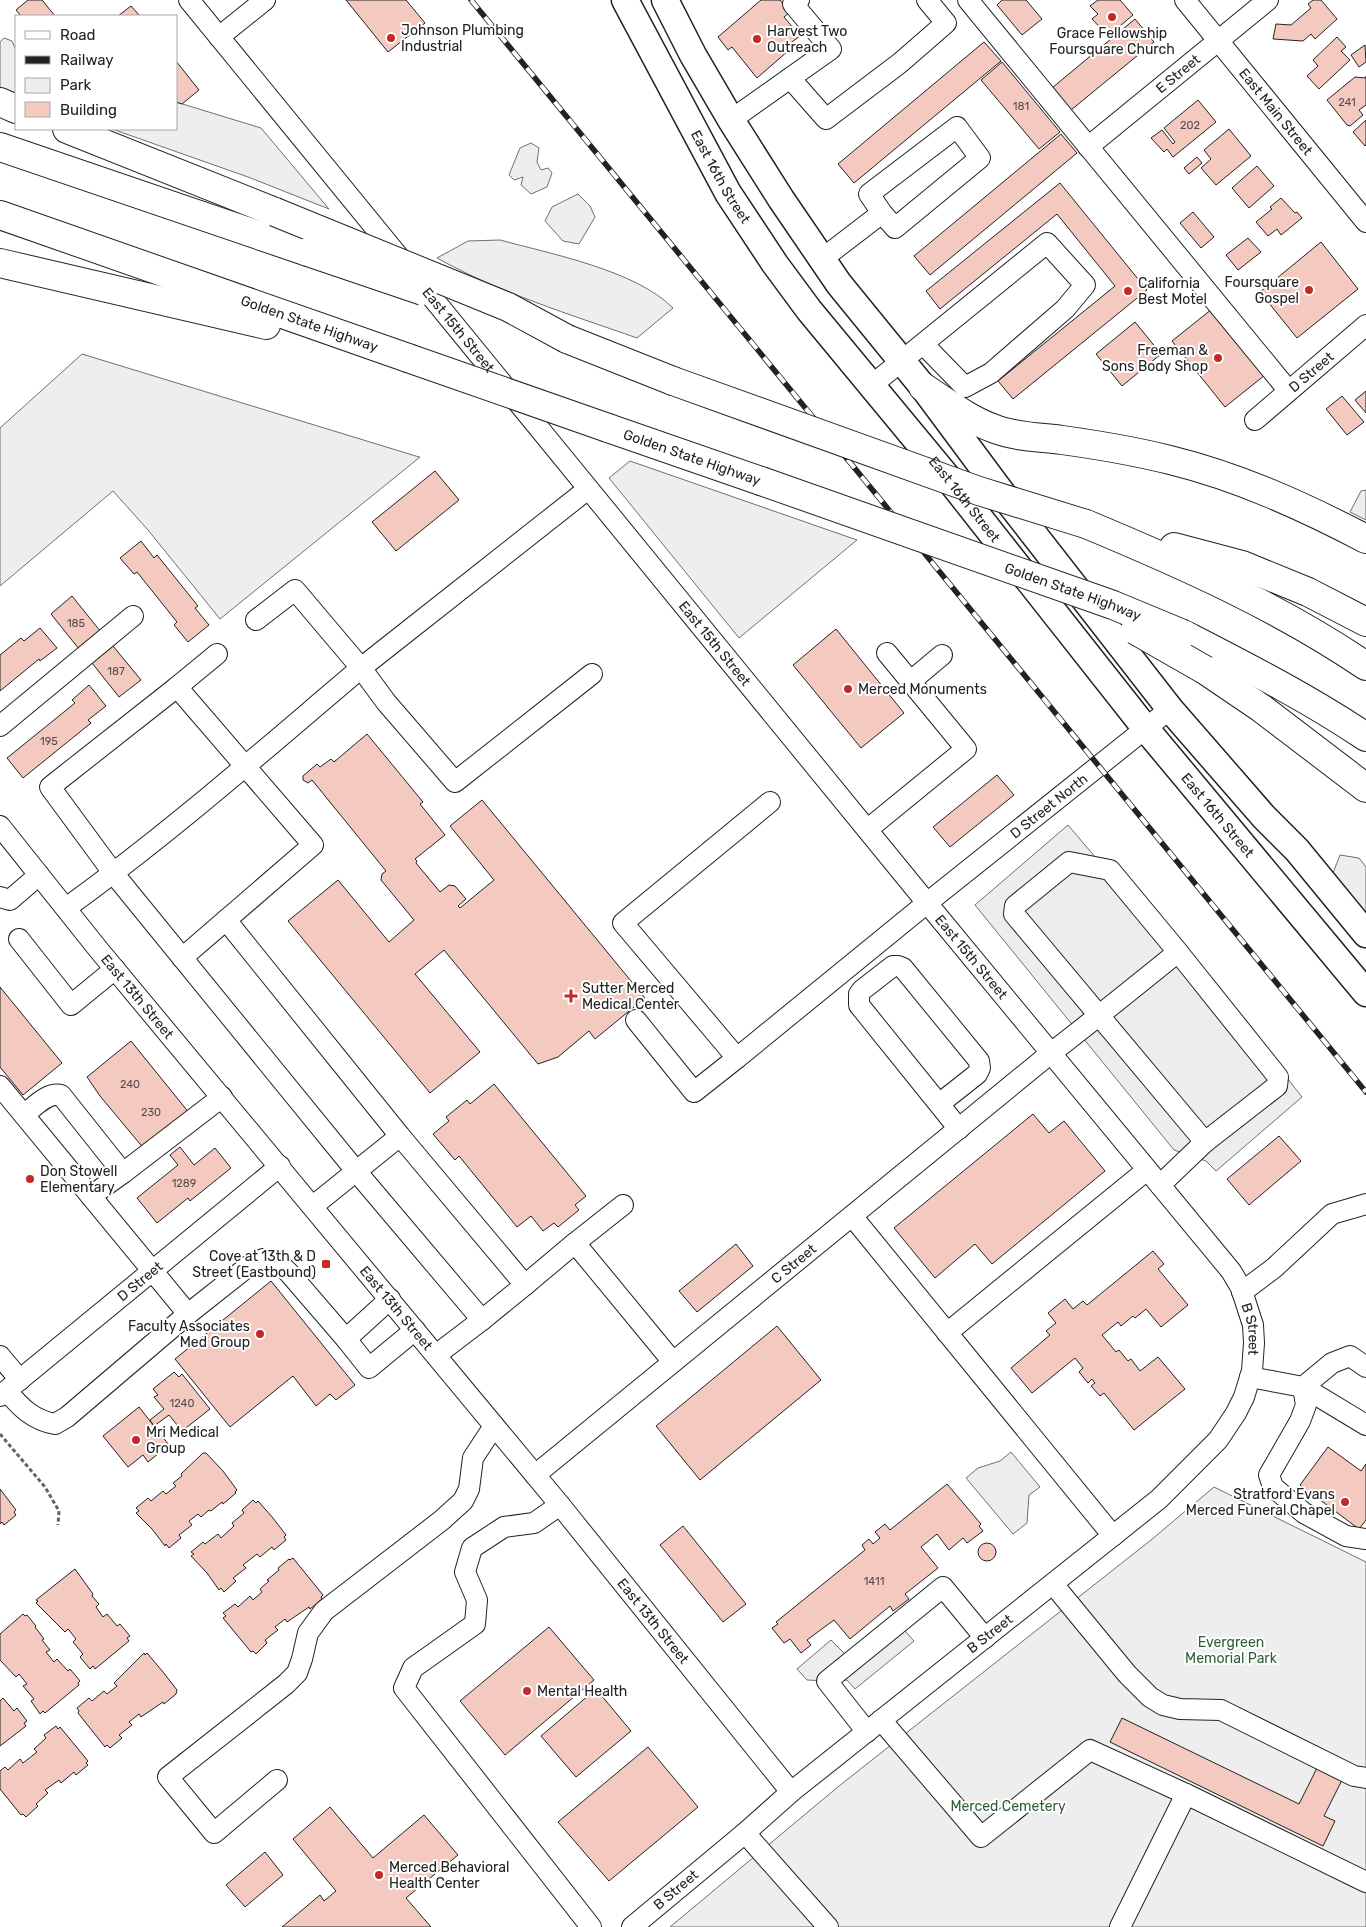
<svg xmlns="http://www.w3.org/2000/svg" width="1366" height="1927" font-family="Rubik,sans-serif">
<style>
.green{fill:#eee;stroke:#6f6f6f}
.parking{fill:#ededed;stroke:#6f6f6f}
.building{fill:#f3c9c0;stroke:#222}
.lines{fill:none;stroke-linecap:round;stroke-linejoin:round}
.minor-casing{stroke:#222;stroke-width:22}
.major-casing{stroke:#222;stroke-width:29}
.highway-casing{stroke:#222;stroke-width:30}
.path{stroke:#646464;stroke-width:3;stroke-dasharray:4 2.5;stroke-linecap:butt}
.minor{stroke:#fff;stroke-width:20}
.major{stroke:#fff;stroke-width:26}
.highway{stroke:#fff;stroke-width:28}
.rail-casing{stroke:#222;stroke-width:5.5}
.rail{stroke:#fff;stroke-width:4;stroke-dasharray:11;stroke-linecap:butt}
.highway-bridge-casing{stroke:#222;stroke-width:30;stroke-linecap:butt}
.highway-bridge{stroke:#fff;stroke-width:28}
.poi-dot{fill:#c62828;stroke:#fff;stroke-width:2}
.labels{text-anchor:middle;dominant-baseline:central;stroke-width:4;stroke-linejoin:round;paint-order:stroke}
.number-label{font-size:11px;fill:#564c4a}
.poi-label{font-size:14px;fill:#222;stroke:#fff;text-anchor:start}
.street-label{font-size:14px;fill:#222;stroke:#fff}
.park-label{font-size:14px;fill:#2f5e38;stroke:#fff}
</style>
<rect width="100%" height="100%" fill="#fff"/>
<path class="green" d="M4,38L12,41L16,50V95L0,89V42Z
M176,102L261,128L329,209L248,177L112,129H176Z
M531,143L539,148L537,162L541,170L548,168L552,173L547,187L531,194L521,185L523,177L514,180L509,175L520,148Z
M578,194L590,206L595,217L579,244L563,241L545,221L552,207Z
M500,240C551,254 635,270 673,308L637,338C569,314 500,293 437,258L468,241Z
M82,354L419,457H420L220,619L148,530L113,491L0,586V428Z
M630,461L857,540L739,638L609,478Z
M1366,490V520L1350,512L1361,491Z
M1340,855L1359,858L1366,867V914L1333,873Z
M1214,1487L1366,1562V1927H670L839,1786L1151,1540Z"/>
<path class="parking" d="M1068,825L1096,858L1120,866L1302,1097L1216,1171L1206,1161L1174,1150L975,905Z
M1011,1452L1040,1487L1029,1495L1027,1523L1013,1534L966,1478L978,1468L1000,1461Z
M898,1623L914,1641L855,1689L847,1680L827,1681L807,1680L797,1669L831,1640L852,1661Z"/>
<path class="building" d="M28,0H42L55,16H21L16,10Z
M346,0H406L425,23L388,52Z
M761,0H780L790,12L784,17L800,36L792,42L795,45L757,78L732,47L728,50L718,37Z
M1002,0H1026L1042,19L1022,35L997,5Z
M1098,0H1120L1133,15L1108,36L1092,19L1098,14L1090,6Z
M1313,0H1321L1337,19L1315,39L1311,34L1303,41L1273,39L1276,24L1291,25L1311,8L1308,4Z
M131,6L140,16H118Z
M1135,19L1154,42L1071,110L1052,88Z
M1337,37L1346,47L1341,51L1350,60L1319,89L1307,76L1318,66L1313,60Z
M984,42L1001,61L854,183L838,164Z
M1365,45L1366,62L1359,67L1351,55Z
M176,61L199,90L182,104L176,102Z
M1002,62L1060,132L1039,149L981,80Z
M1366,76V105L1359,110L1363,115L1350,126L1347,125L1327,100L1355,77L1366,78Z
M1198,100L1216,122L1173,157L1167,149L1164,152L1151,138L1162,130L1173,144L1175,142L1164,128Z
M1366,120V145L1365,146L1353,132Z
M1229,129L1251,156L1216,185L1201,168L1211,159L1204,150Z
M1061,134L1077,153L930,275L914,256Z
M1197,157L1202,163L1189,174L1184,168Z
M1257,166L1274,186L1249,208L1232,188Z
M1060,183L1147,290L1013,399L998,381L1115,286L1057,214L940,309L926,291Z
M1281,198L1295,213L1297,212L1302,218L1281,235L1277,229L1268,236L1256,222L1272,209L1270,207Z
M1193,212L1214,237L1201,248L1180,223Z
M1248,238L1261,252L1238,270L1226,255Z
M1321,242L1358,289L1297,338L1260,292Z
M1212,309L1265,375L1225,407L1172,341Z
M1135,322L1161,354L1122,386L1096,354Z
M1366,391V413L1355,400Z
M1342,396L1364,422L1347,435L1326,409Z
M435,471L459,500L396,551L372,522Z
M141,541L154,558L157,555L198,606L195,608L209,625L188,642L174,625L177,622L137,572L134,574L120,558Z
M72,596L101,632L79,649L51,614Z
M40,628L57,648L40,661L39,659L0,691V655L21,638L24,641Z
M836,629L904,713L861,748L793,665Z
M113,646L141,680L119,697L92,663Z
M89,685L106,706L88,720L91,723L23,778L7,758L75,703L72,700Z
M367,734L423,802L420,804L445,835L415,859L417,861L416,863L440,892L449,885L455,886L466,899L458,906L460,908L494,880L450,826L482,800L645,998L595,1039L589,1031L558,1057L538,1064L444,950L415,974L480,1052L430,1093L288,921L338,880L389,942L414,920L381,880L382,874L386,871L312,780L308,783L303,780V776L317,764L320,767L331,759L334,762Z
M997,775L1014,795L950,847L933,827Z
M0,987L62,1063L23,1095L0,1067Z
M131,1041L190,1114L145,1150L100,1096L87,1077Z
M494,1084L586,1196L575,1205L579,1210L558,1227L554,1223L543,1231L531,1216L517,1227L459,1156L455,1160L433,1134L449,1121L446,1117L467,1100L470,1104Z
M1033,1114L1049,1133L1064,1121L1105,1171L992,1264L975,1244L935,1278L894,1228Z
M1279,1136L1301,1161L1249,1205L1227,1179Z
M180,1147L194,1165L215,1148L231,1168L190,1201L188,1198L157,1223L137,1198L178,1165L170,1155Z
M736,1244L753,1266L697,1312L679,1291Z
M1153,1251L1164,1264L1158,1269L1188,1305L1161,1327L1146,1309L1135,1318L1133,1316L1121,1326L1118,1322L1102,1335L1116,1352L1119,1350L1128,1361L1131,1359L1140,1371L1158,1357L1185,1389L1134,1430L1104,1393L1100,1396L1091,1386L1095,1383L1092,1379L1088,1383L1079,1372L1083,1368L1075,1358L1032,1393L1011,1368L1050,1335L1046,1331L1056,1323L1048,1313L1065,1299L1073,1309L1083,1301L1087,1305Z
M271,1281L355,1385L336,1400L330,1394L316,1406L293,1376L230,1427L175,1359Z
M777,1326L821,1380L700,1480L656,1426Z
M174,1372L179,1377L182,1374L210,1409L182,1431L169,1415L154,1426L150,1420L164,1409L154,1397L158,1395L153,1389Z
M139,1407L169,1445L148,1462L143,1455L128,1467L103,1436Z
M1328,1447L1361,1471L1366,1464V1520L1359,1529L1300,1485Z
M203,1453H206L223,1471L237,1490L235,1492L236,1493L223,1504L222,1502L211,1511L209,1510L201,1517L198,1514L189,1521L192,1525L179,1535L181,1538L169,1548L166,1544L165,1546L152,1529L136,1513L139,1511L136,1508L148,1498L151,1501L163,1491L166,1494L176,1486L173,1483L182,1476L181,1474Z
M947,1484L981,1524L979,1526L983,1531L967,1543L963,1538L949,1550L937,1534L921,1547L938,1568L905,1594L909,1599L893,1611L890,1606L850,1639L834,1620L807,1640L811,1645L801,1653L790,1639L784,1643L772,1628L778,1624L776,1622L865,1550L862,1545L869,1539L873,1544L880,1538L875,1532L885,1524L890,1530Z
M0,1489L16,1510L14,1512L16,1515L4,1525L2,1522L0,1524Z
M253,1500L256,1503L258,1501L273,1518L286,1535L284,1537L286,1540L274,1550L272,1547L260,1557L257,1554L243,1565L246,1568L233,1578L236,1581L224,1592L221,1588L219,1590L207,1573L191,1556L194,1554L191,1552L203,1542L205,1544L218,1534L221,1538L234,1526L232,1523L244,1513L242,1510Z
M683,1526L746,1604L723,1622L660,1545Z
M978 1552a9 9 0 1 1 18 0a9 9 0 1 1-18 0Z
M293,1558L323,1595L321,1597L322,1599L310,1609L309,1607L287,1622L285,1619L275,1627L278,1630L265,1640L267,1643L256,1654L253,1651L251,1652L223,1618L226,1616L223,1613L235,1604L238,1607L250,1596L253,1600L262,1592L260,1589L269,1581L267,1580L279,1570L278,1568L289,1559L290,1560Z
M75,1569L93,1594L92,1596L99,1604L96,1607L103,1617L107,1614L117,1626L120,1624L130,1636L127,1638L129,1641L95,1669L93,1666L90,1669L80,1657L83,1654L73,1642L76,1639L68,1629L65,1632L36,1603L38,1601L36,1600Z
M23,1614L25,1616L27,1615L36,1626L35,1627L44,1639L42,1640L50,1650L46,1652L54,1662L57,1659L68,1671L70,1669L80,1681L78,1683L79,1685L45,1713L43,1711L40,1714L31,1701L34,1699L23,1686L27,1684L19,1674L16,1677L0,1660V1634Z
M549,1627L594,1680L505,1755L460,1701Z
M144,1653L145,1655L147,1653L163,1672L177,1690L176,1694L164,1704L163,1702L141,1717L139,1714L129,1722L132,1725L119,1735L122,1738L110,1748L107,1745L105,1747L78,1713L79,1711L77,1708L89,1698L92,1701L104,1691L107,1694L117,1686L114,1683Z
M596,1689L631,1731L576,1777L541,1736Z
M3,1698L14,1711L17,1708L27,1721L24,1723L26,1726L0,1746V1701Z
M1122,1718L1299,1804L1320,1762L1345,1774L1324,1816L1335,1821L1323,1846L1110,1742Z
M56,1726L58,1729L60,1727L88,1761L86,1763L88,1765L76,1775L74,1772L61,1783L59,1780L45,1790L48,1793L36,1804L38,1806L26,1817L23,1814L21,1815L0,1789V1771L5,1767L8,1770L20,1759L23,1763L37,1752L34,1749L46,1738L44,1735Z
M648,1747L698,1807L609,1881L558,1822Z
M330,1807L373,1858L424,1815L458,1855L406,1898L431,1927H282L320,1895L324,1901L336,1891L293,1839Z
M265,1852L283,1875L245,1907L226,1885Z"/>
<g class="lines">
<defs>
<g id="minor">
<path id="s1" d="M189,0L927,903L1231,1271L1241,1288L1253,1325L1254,1343L1252,1371L1244,1397L1236,1413L1218,1440L1159,1499L791,1792L745,1833L632,1927"/>
<path d="M968,0L1288,390"/>
<path id="s2" d="M1185,0L1366,222"/>
<path d="M219,37L265,0"/>
<path d="M790,78L826,119L900,63L946,23L927,0"/>
<path d="M731,120L831,49L793,4L799,0"/>
<path id="s3" d="M1088,147L1268,0"/>
<path d="M822,259L882,213L869,194L957,127L980,158L895,228L882,213"/>
<path d="M872,385L1047,243L1085,285L1065,309L991,373L965,387L923,344"/>
<path id="s4" d="M1255,420L1366,325"/>
<path d="M256,620L295,590L361,668L588,489"/>
<path d="M911,681L942,655"/>
<path d="M177,687L217,654"/>
<path d="M0,726L133,616"/>
<path id="s5" d="M770,802L623,923L737,1058L927,903L1170,709"/>
<path id="s6" d="M0,826L98,949L560,1505L791,1792"/>
<path d="M868,829L966,749L887,653"/>
<path d="M0,897L10,900L39,875"/>
<path d="M66,908C169,834 264,750 361,668L386,702L455,782L592,674"/>
<path d="M226,920L400,1136L313,1206"/>
<path d="M19,939L71,1005L115,969"/>
<path d="M182,958L313,845L177,687L50,787L114,874L356,1171L482,1320"/>
<path d="M636,1020L694,1092L737,1058"/>
<path d="M0,1086L188,1314"/>
<path d="M939,1104L977,1074L980,1068L979,1061L903,968L898,966H893L862,990L859,994V1005L959,1129"/>
<path d="M24,1115C34,1107 47,1092 61,1095L123,1173L91,1196"/>
<path d="M400,1136L525,1285L482,1320L436,1355"/>
<path d="M123,1173L222,1097"/>
<path d="M1160,1185L1205,1142"/>
<path d="M852,1216L1113,1536"/>
<path d="M575,1243L623,1205"/>
<path d="M525,1285L575,1243L673,1362"/>
<path d="M1242,1292L1274,1268L1332,1214L1366,1204"/>
<path d="M390,1299L346,1339L369,1368L415,1330"/>
<path d="M947,1333L1147,1170"/>
<path d="M0,1356L20,1380"/>
<path d="M1250,1377L1303,1387L1366,1425"/>
<path d="M1303,1387L1306,1405L1300,1421L1269,1475L1273,1487L1304,1513L1346,1536L1366,1539"/>
<path d="M1303,1387L1332,1363L1350,1356L1366,1367"/>
<path d="M7,1391C20,1407 33,1420 55,1424L67,1417L188,1314L250,1265L263,1259L278,1262L290,1274L346,1339"/>
<path id="s7" d="M0,1396L280,1166"/>
<path id="s8" d="M535,1475L1051,1053C1094,1020 1136,986 1178,952L1110,870L1069,862L1015,906L1014,914L1205,1142L1277,1086L1278,1077L1178,952"/>
<path d="M560,1505L534,1523L504,1527L472,1548L465,1572L477,1600L475,1624L413,1668L404,1688L591,1927"/>
<path d="M1053,1584L1127,1674L1150,1697L1163,1705L1180,1709L1221,1710L1354,1776L1366,1778"/>
<path d="M881,1720L981,1837L1090,1750L1186,1794L1366,1882"/>
<path d="M867,1732L827,1681L943,1587L985,1638"/>
<path d="M277,1780L214,1833L168,1777L286,1684L297,1673L302,1659L308,1633L324,1611L442,1520L463,1501L469,1489L473,1458L494,1426"/>
<path d="M745,1833L828,1927"/>
<path d="M1120,1927L1186,1794"/>
</g>
<g id="major">
<path id="s9" d="M625,0L728,193L775,264L809,310L948,478L1146,729L1366,993"/>
<path d="M665,0L693,55L731,120L781,199L839,284L923,387L1004,496L1170,709L1264,817L1297,850L1366,934"/>
</g>
<g id="highway">
<path d="M0,102L16,109"/>
<path d="M67,129L275,212"/>
<path d="M0,147L308,252"/>
<path id="s10" d="M0,215L408,358"/>
<path d="M0,263L266,325"/>
<path d="M567,339L673,381"/>
<path d="M923,387C946,402 969,420 995,429C1016,437 1039,437 1062,440C1098,445 1134,451 1170,460C1239,477 1303,506 1366,539"/>
<path id="s11" d="M608,428L761,481"/>
<path d="M1086,524C1182,564 1279,607 1366,666"/>
<path d="M1174,547L1242,565L1308,592L1366,622"/>
<path d="M1183,634C1245,666 1308,698 1366,737"/>
<path d="M1205,670L1261,708L1366,788"/>
</g>
</defs>
<use href="#minor" class="minor-casing"/>
<use href="#major" class="major-casing"/>
<use href="#highway" class="highway-casing"/>
<path class="path" d="M0,1434L45,1487L59,1511L58,1525"/>
<use href="#minor" class="minor"/>
<use href="#major" class="major"/>
<use href="#highway" class="highway"/>
<defs>
<path id="rail" d="M471,0L1366,1092"/>
</defs>
<use href="#rail" class="rail-casing"/>
<use href="#rail" class="rail"/>
<defs>
<g id="highway-bridge">
<path d="M275,212L508,307L567,339"/>
<path d="M308,252L423,291"/>
<path d="M408,358L608,428"/>
<path d="M673,381L979,491L1086,524"/>
<path id="s12" d="M761,481L1113,605L1183,634"/>
<path d="M1135,630L1205,670"/>
</g>
</defs>
<use href="#highway-bridge" class="highway-bridge-casing"/>
<use href="#highway-bridge" class="highway-bridge"/>
</g>
<g class="poi-dot">
<circle cx="1112" cy="17" r="5"/>
<circle cx="391" cy="38" r="5"/>
<circle cx="757" cy="39" r="5"/>
<circle cx="1309" cy="290" r="5"/>
<circle cx="1128" cy="291" r="5"/>
<circle cx="1218" cy="358" r="5"/>
<circle cx="848" cy="689" r="5"/>
<path d="M568.5 988.5h5v5h5v5h-5v5h-5v-5h-5v-5h5z"/>
<circle cx="30" cy="1179" r="5"/>
<rect x="321" y="1259" width="10" height="10" rx="2.5"/>
<circle cx="260" cy="1334" r="5"/>
<circle cx="136" cy="1440" r="5"/>
<circle cx="1345" cy="1502" r="5"/>
<circle cx="527" cy="1691" r="5"/>
<circle cx="379" cy="1875" r="5"/>
</g>
<g class="labels">
<g class="number-label">
<text x="1347" y="102">241</text>
<text x="1021" y="106">181</text>
<text x="1190" y="125">202</text>
<text x="76" y="623">185</text>
<text x="116" y="671">187</text>
<text x="49" y="741">195</text>
<text x="130" y="1084">240</text>
<text x="151" y="1112">230</text>
<text x="184" y="1183">1289</text>
<text x="182" y="1403">1240</text>
<text x="874" y="1581">1411</text>
</g>
<g class="poi-label">
<text x="401" y="30">Johnson Plumbing<tspan x="401" dy="16">Industrial</tspan></text>
<text x="767" y="31">Harvest Two<tspan x="767" dy="16">Outreach</tspan></text>
<text x="1112" y="33" text-anchor="middle">Grace Fellowship<tspan x="1112" dy="16">Foursquare Church</tspan></text>
<text x="1299" y="282" text-anchor="end">Foursquare<tspan x="1299" dy="16">Gospel</tspan></text>
<text x="1138" y="283">California<tspan x="1138" dy="16">Best Motel</tspan></text>
<text x="1208" y="350" text-anchor="end">Freeman &amp;<tspan x="1208" dy="16">Sons Body Shop</tspan></text>
<text x="858" y="689">Merced Monuments</text>
<text x="582" y="988">Sutter Merced<tspan x="582" dy="16">Medical Center</tspan></text>
<text x="40" y="1171">Don Stowell<tspan x="40" dy="16">Elementary</tspan></text>
<text x="316" y="1256" text-anchor="end">Cove at 13th &amp; D<tspan x="316" dy="16">Street (Eastbound)</tspan></text>
<text x="250" y="1326" text-anchor="end">Faculty Associates<tspan x="250" dy="16">Med Group</tspan></text>
<text x="146" y="1432">Mri Medical<tspan x="146" dy="16">Group</tspan></text>
<text x="1335" y="1494" text-anchor="end">Stratford Evans<tspan x="1335" dy="16">Merced Funeral Chapel</tspan></text>
<text x="537" y="1691">Mental Health</text>
<text x="389" y="1867">Merced Behavioral<tspan x="389" dy="16">Health Center</tspan></text>
</g>
<g class="street-label">
<text stroke="none"><textPath href="#s3" startOffset="116">E Street</textPath></text>
<text stroke="none"><textPath href="#s2" startOffset="144">East Main Street</textPath></text>
<text stroke="none"><textPath href="#s9" startOffset="201">East 16th Street</textPath></text>
<text stroke="none"><textPath href="#s10" startOffset="328">Golden State Highway</textPath></text>
<text stroke="none"><textPath href="#s1" startOffset="426">East 15th Street</textPath></text>
<text stroke="none"><textPath href="#s4" startOffset="74">D Street</textPath></text>
<text stroke="none"><textPath href="#s11" startOffset="89">Golden State Highway</textPath></text>
<text stroke="none"><textPath href="#s9" startOffset="606">East 16th Street</textPath></text>
<text stroke="none"><textPath href="#s12" startOffset="331">Golden State Highway</textPath></text>
<text stroke="none"><textPath href="#s1" startOffset="831">East 15th Street</textPath></text>
<text stroke="none"><textPath href="#s5" startOffset="768">D Street North</textPath></text>
<text stroke="none"><textPath href="#s9" startOffset="1011">East 16th Street</textPath></text>
<text stroke="none"><textPath href="#s1" startOffset="1236">East 15th Street</textPath></text>
<text stroke="none"><textPath href="#s6" startOffset="219">East 13th Street</textPath></text>
<text stroke="none"><textPath href="#s8" startOffset="334">C Street</textPath></text>
<text stroke="none"><textPath href="#s7" startOffset="181">D Street</textPath></text>
<text stroke="none"><textPath href="#s6" startOffset="624">East 13th Street</textPath></text>
<text stroke="none"><textPath href="#s1" startOffset="1706">B Street</textPath></text>
<text stroke="none"><textPath href="#s6" startOffset="1029">East 13th Street</textPath></text>
<text transform="translate(990 1634) rotate(-38)">B Street</text>
<text transform="translate(676 1890) rotate(-40)">B Street</text>
</g>
<g class="park-label">
<text x="1231" y="1642">Evergreen<tspan x="1231" dy="16">Memorial Park</tspan></text>
<text x="1008" y="1806">Merced Cemetery</text>
</g>
</g>
<rect x="15" y="15" width="162" height="115" fill="#ffffff" stroke="#a7a7a7"/>
<rect x="25" y="31" width="25" height="8" fill="#ffffff" stroke="#a7a7a7"/>
<text x="60" y="40" font-size="15" fill="#222222">Road</text>
<rect x="25" y="56" width="25" height="8" fill="#222222" stroke="#a7a7a7"/>
<text x="60" y="65" font-size="15" fill="#222222">Railway</text>
<rect x="25" y="78" width="25" height="15" fill="#eeeeee" stroke="#a7a7a7"/>
<text x="60" y="90" font-size="15" fill="#222222">Park</text>
<rect x="25" y="102" width="25" height="15" fill="#f3c9c0" stroke="#a7a7a7"/>
<text x="60" y="115" font-size="15" fill="#222222">Building</text>
</svg>
